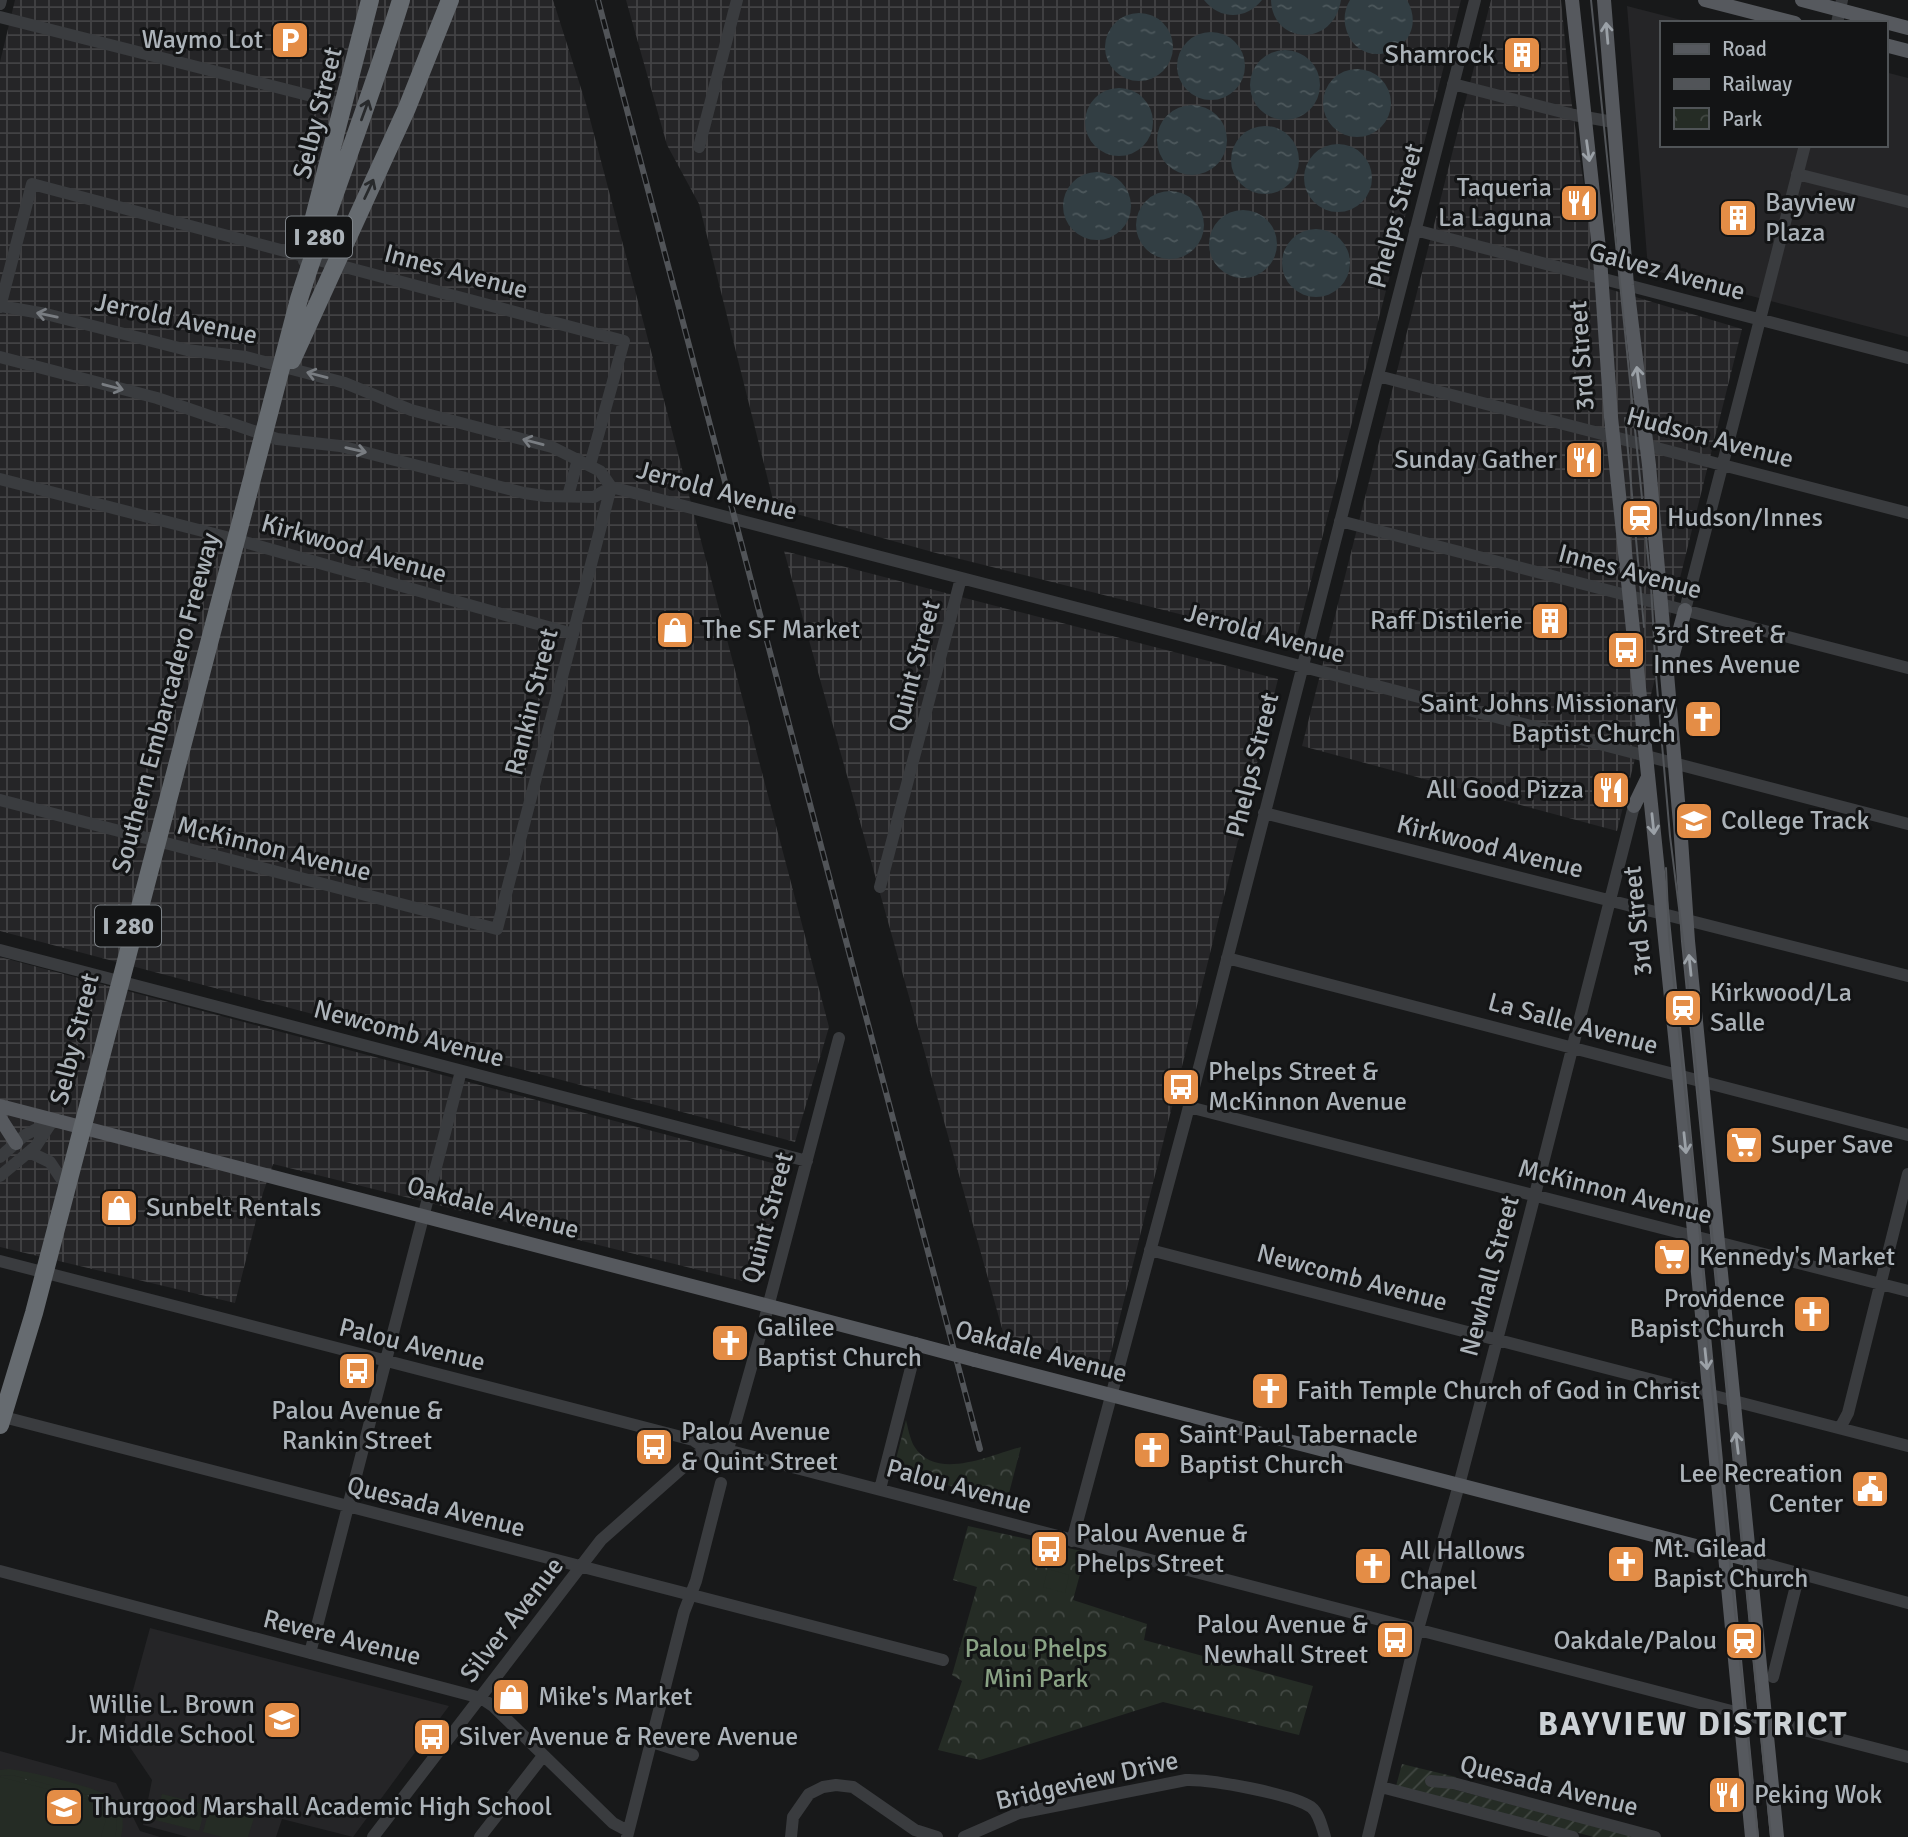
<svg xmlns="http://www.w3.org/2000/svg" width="1908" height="1837" font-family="Signika,sans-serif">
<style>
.built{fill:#252527}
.industrial{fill:url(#industrial-grid)}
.grass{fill:url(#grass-tufts)}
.park{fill:url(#park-crowns)}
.garden{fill:url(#garden-furrows)}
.pitch{fill:#252c25}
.water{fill:url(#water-ripples)}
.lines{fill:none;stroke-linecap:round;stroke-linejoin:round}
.minor{stroke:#3a3c3f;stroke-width:12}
.major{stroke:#56595e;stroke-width:14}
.tram{stroke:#515458;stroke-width:2}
.rail-casing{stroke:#515458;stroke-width:6}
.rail{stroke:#131415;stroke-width:3.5;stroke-dasharray:10;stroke-linecap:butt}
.major-bridge{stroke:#56595e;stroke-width:14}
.highway-bridge{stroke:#666b70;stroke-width:18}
.oneway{stroke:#9ba1a7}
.oneway2{stroke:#282a2c}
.oneway3{stroke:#797d82}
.labels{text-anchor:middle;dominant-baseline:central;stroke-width:6;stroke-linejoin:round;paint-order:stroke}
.shield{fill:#131415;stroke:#7e8388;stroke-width:2}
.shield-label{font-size:24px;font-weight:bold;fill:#acb3b9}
.poi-label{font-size:26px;fill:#acb3b9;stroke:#131415;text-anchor:start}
.street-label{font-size:26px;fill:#acb3b9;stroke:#131415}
.park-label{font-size:26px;fill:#89a284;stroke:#131415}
.district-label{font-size:33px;font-weight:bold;letter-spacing:2px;fill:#ccd1d5;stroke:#131415}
</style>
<defs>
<pattern id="industrial-grid" width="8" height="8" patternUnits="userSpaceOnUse" patternTransform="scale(1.75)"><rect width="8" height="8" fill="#252527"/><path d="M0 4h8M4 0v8" fill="none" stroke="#424244"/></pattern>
<pattern id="grass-tufts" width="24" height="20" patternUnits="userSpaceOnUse" patternTransform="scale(1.75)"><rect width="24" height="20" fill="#252c25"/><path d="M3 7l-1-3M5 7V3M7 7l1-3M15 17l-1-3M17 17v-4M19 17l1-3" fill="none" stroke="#424843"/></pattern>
<pattern id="park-crowns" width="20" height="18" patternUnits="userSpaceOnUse" patternTransform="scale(1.75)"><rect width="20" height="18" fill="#252c25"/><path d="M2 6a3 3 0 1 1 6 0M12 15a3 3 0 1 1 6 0" fill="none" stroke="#424843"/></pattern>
<pattern id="garden-furrows" width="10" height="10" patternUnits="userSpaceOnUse" patternTransform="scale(1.75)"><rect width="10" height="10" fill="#252c25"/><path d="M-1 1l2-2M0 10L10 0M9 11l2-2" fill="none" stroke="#424843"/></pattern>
<pattern id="water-ripples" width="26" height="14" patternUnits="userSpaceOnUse" patternTransform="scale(1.75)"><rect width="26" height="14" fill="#323e43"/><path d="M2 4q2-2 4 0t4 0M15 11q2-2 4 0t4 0" fill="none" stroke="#4d585c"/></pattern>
</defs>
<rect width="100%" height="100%" fill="#18191a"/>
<path class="built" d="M1627,6L1693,23H1661V145H1885V72L1908,78V337L1648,269Z
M150,1628L449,1706L353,1837L282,1819L276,1837H188L143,1825L152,1780L121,1734Z
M0,1751L116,1783L140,1831L160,1837H0Z"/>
<path class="industrial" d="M15,0H553L586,104L829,1027L795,1142L0,931V62Z
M626,0H1461L1295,643L936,553L775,508L699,204L667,145Z
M1491,0H1561L1570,92L1599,286L1742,329L1617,831L1302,746Z
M784,551L1278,679L1108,1365L1005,1339Z
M0,957L787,1167L759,1285L273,1164L263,1193L235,1303L0,1247Z"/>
<path class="grass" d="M12,1775L103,1799C118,1809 119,1820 115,1837H101L109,1805L0,1778L1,1776Z"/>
<path class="park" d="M906,1420C908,1428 910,1439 914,1446C936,1482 990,1455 1021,1447L1007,1501L893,1471Z
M968,1526L1086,1552L1073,1600L1147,1624L1144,1640L1313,1686L1299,1735L1163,1702L980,1760L938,1750L962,1681L952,1675L977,1587L953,1580Z"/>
<path class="garden" d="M1402,1764L1456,1777L1452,1789L1637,1837H1594L1396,1786Z"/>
<path class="pitch" d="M1048,1569L1069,1575L1065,1593L1043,1587Z
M9,1769C28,1771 103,1788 115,1800C124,1811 124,1824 121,1837H115C119,1820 117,1809 103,1799L12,1775L0,1776V1770Z
M0,1777L110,1805L101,1837H0Z
M162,1794L206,1805L199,1831L155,1820Z
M210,1806L254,1818L248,1837H222L203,1832Z"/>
<path class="water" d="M1204,0H1262C1246,20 1220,20 1204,0Z
M1271,0H1341C1333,49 1272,44 1271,0Z
M1350,0H1407C1433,46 1364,77 1347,32C1343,21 1344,10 1350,0Z
M1105 47a34 34 0 1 1 68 0a34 34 0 1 1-68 0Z
M1177 66a34 34 0 1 1 68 0a34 34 0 1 1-68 0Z
M1250 85a35 35 0 1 1 70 0a35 35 0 1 1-70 0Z
M1323 103a34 34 0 1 1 68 0a34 34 0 1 1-68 0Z
M1085 122a34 34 0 1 1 68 0a34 34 0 1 1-68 0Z
M1157 140a35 35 0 1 1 70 0a35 35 0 1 1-70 0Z
M1231 160a34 34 0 1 1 68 0a34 34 0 1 1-68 0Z
M1304 178a34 34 0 1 1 68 0a34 34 0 1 1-68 0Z
M1063 206a34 34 0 1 1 68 0a34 34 0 1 1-68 0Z
M1136 225a34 34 0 1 1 68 0a34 34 0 1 1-68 0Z
M1209 244a34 34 0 1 1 68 0a34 34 0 1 1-68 0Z
M1282 263a34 34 0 1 1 68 0a34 34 0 1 1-68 0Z"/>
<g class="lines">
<path class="minor" d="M0,4L1,0
M0,17L343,104
M1837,23L1842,0
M1453,84L1574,115L1613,122
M699,147L737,0
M1797,174L1908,202
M1415,230L1908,358
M304,261L314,221
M0,306L46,314L187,350L246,357L345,383L411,410L552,447L600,471L611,487L1908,824
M0,307L32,184C229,237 427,287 624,341L590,465
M0,357L157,398L277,439L340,446L524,493L545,496L594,497L611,487
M1378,376L1908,513
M0,479L230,538L573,634
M568,496L578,459
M1340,521L1908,668
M1685,610L1805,145
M0,800L497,929L611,487
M1264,813L1908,976
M880,887L961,578
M0,950L807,1161
M1227,958L1908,1135
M1189,1107L1908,1291
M29,1152L50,1162L62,1180
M0,1157L25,1135L50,1122
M0,1176L36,1146L53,1120
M1150,1250L1908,1446
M0,1261L693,1440L708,1450
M0,1416L943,1660
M1840,1428L1848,1413L1908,1174
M728,1449L764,1322L839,1038
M880,1489L912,1364L915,1344
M1072,1541L1186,1118L1475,0
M1750,1560L1908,1603
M0,1571L481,1698L493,1706L613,1823L628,1831
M310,1653L461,1071
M1773,1677L1799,1574
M652,1742L693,1755
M1431,1781L1453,1783L1655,1837
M1381,1787L1573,1837
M373,1837L601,1540L697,1455L719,1448L1908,1757
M480,1837L543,1756
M627,1837L684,1612L696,1581L721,1483
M791,1837L793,1817L809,1794L823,1787L836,1785L853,1787L915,1830L937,1837
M964,1837L1019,1813L1186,1780C1210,1779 1292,1794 1311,1807C1319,1813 1322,1827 1325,1837
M1368,1837L1418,1629L1459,1485L1530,1214L1634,806"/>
<path class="major" d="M1572,0L1600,258L1611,417L1679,1075L1752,1837
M1604,0L1627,285L1649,465L1680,824L1688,941L1777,1837
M1705,0L1795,23
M1802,0L1908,28
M1885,45L1908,51
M1669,669L1685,610
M1634,806L1647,779
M0,1106L915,1344
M0,1118L16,1143
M975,1360L1750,1560"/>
<path class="tram" d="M1591,0L1651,586L1656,675L1670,836L1685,956L1771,1837
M1625,418L1644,627
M1666,868L1669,936L1702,1256L1711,1378L1758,1837"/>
<defs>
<path id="rail" d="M598,0L980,1449"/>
</defs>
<use href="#rail" class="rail-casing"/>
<use href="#rail" class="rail"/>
<path class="major-bridge" d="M915,1344L975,1360"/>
<path class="highway-bridge" d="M311,229L370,0
M292,360L407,108L450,0
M0,1425L34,1313L299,299C331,199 370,101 401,0"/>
</g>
<defs><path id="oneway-shaft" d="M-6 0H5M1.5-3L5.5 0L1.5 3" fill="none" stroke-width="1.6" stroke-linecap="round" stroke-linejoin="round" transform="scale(1.75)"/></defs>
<g class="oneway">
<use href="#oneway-shaft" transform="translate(1607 33) rotate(-95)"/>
<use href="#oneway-shaft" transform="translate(1588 151) rotate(82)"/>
<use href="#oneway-shaft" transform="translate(1638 377) rotate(-97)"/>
<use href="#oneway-shaft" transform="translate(1653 824) rotate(84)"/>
<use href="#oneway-shaft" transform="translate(1690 965) rotate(-96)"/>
<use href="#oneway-shaft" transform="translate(1685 1143) rotate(84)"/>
<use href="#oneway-shaft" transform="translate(1706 1359) rotate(84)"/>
<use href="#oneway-shaft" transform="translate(1737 1443) rotate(-97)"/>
</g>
<g class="oneway2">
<use href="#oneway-shaft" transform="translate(365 110) rotate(-70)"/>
<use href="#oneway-shaft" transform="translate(369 189) rotate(-65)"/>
</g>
<g class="oneway3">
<use href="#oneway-shaft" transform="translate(47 315) rotate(-168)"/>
<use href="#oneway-shaft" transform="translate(317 375) rotate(-165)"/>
<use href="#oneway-shaft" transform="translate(113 387) rotate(15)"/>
<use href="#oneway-shaft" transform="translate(533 442) rotate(-165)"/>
<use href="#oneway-shaft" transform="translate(356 450) rotate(13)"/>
</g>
<defs>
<symbol id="parking-square" viewBox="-11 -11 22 22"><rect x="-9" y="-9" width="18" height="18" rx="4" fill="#e48d46" stroke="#131415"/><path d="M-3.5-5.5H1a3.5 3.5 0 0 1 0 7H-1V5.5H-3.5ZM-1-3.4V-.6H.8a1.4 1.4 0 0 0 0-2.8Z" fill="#fff"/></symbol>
<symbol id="building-square" viewBox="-11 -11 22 22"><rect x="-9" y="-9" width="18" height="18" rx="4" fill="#e48d46" stroke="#131415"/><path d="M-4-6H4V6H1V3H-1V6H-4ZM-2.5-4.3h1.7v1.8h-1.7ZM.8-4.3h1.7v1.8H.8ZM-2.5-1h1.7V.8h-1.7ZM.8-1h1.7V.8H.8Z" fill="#fff"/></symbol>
<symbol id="restaurant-square" viewBox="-11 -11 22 22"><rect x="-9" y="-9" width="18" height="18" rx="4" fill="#e48d46" stroke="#131415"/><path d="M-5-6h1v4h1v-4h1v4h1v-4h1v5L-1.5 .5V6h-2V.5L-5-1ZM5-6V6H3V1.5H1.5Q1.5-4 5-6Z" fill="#fff"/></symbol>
<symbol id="station-square" viewBox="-11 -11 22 22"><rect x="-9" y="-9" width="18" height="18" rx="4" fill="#e48d46" stroke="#131415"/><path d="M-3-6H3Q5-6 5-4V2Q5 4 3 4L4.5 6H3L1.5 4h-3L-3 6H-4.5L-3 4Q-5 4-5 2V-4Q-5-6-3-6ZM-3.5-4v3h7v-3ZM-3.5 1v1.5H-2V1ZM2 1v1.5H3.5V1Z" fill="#fff"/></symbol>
<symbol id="shop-square" viewBox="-11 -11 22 22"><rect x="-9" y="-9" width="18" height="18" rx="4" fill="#e48d46" stroke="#131415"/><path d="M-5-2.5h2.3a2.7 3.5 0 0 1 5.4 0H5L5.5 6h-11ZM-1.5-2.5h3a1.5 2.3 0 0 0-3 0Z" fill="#fff"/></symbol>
<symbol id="bus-square" viewBox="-11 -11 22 22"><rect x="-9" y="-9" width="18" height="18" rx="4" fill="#e48d46" stroke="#131415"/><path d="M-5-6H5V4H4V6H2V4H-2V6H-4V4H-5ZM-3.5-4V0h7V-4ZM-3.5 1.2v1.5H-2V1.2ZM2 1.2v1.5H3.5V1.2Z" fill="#fff"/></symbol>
<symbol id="church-square" viewBox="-11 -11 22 22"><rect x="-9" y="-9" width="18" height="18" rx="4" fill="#e48d46" stroke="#131415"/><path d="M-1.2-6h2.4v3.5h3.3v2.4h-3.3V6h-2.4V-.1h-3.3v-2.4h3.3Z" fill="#fff"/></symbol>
<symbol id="school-square" viewBox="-11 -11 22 22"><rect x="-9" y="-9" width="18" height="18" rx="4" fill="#e48d46" stroke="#131415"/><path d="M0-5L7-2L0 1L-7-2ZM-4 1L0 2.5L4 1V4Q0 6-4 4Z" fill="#fff"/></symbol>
<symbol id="supermarket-square" viewBox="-11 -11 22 22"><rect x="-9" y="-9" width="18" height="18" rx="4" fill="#e48d46" stroke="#131415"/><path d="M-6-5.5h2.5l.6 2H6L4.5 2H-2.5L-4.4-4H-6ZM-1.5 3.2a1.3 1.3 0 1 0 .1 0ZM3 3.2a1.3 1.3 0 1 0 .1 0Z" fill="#fff"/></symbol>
<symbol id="civic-square" viewBox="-11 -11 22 22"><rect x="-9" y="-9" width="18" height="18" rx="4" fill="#e48d46" stroke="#131415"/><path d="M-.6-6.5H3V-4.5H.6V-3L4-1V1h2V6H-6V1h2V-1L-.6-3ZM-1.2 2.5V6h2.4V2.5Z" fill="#fff"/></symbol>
</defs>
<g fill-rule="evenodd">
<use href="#parking-square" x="268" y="18" width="44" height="44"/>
<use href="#building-square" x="1500" y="33" width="44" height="44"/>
<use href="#restaurant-square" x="1557" y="181" width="44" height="44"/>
<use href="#building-square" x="1716" y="196" width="44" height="44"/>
<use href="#restaurant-square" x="1562" y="438" width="44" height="44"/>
<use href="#station-square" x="1618" y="496" width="44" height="44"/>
<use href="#building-square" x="1528" y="599" width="44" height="44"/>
<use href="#shop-square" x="653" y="608" width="44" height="44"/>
<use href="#bus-square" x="1604" y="628" width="44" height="44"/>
<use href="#church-square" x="1681" y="697" width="44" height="44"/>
<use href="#restaurant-square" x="1589" y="768" width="44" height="44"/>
<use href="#school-square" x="1672" y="799" width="44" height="44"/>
<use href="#station-square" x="1661" y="986" width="44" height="44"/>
<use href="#bus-square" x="1159" y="1065" width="44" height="44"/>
<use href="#supermarket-square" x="1722" y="1123" width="44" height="44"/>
<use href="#shop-square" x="97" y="1186" width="44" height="44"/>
<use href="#supermarket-square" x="1650" y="1235" width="44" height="44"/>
<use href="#church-square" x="1790" y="1292" width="44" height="44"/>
<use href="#church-square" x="708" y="1321" width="44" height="44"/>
<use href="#bus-square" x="335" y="1349" width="44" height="44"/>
<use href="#church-square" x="1248" y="1369" width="44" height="44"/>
<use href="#bus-square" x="632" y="1425" width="44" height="44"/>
<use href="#church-square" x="1130" y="1428" width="44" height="44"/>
<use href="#civic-square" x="1848" y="1467" width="44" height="44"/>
<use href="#bus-square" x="1027" y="1527" width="44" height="44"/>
<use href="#church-square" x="1604" y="1542" width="44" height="44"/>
<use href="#church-square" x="1351" y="1544" width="44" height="44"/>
<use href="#bus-square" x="1373" y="1618" width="44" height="44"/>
<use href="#station-square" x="1722" y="1619" width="44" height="44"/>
<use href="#shop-square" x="489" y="1675" width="44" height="44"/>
<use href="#school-square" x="260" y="1698" width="44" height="44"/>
<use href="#bus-square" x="410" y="1715" width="44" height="44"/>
<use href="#restaurant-square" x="1705" y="1773" width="44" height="44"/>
<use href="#school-square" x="42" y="1785" width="44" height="44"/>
</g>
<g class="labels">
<g class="shield">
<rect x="286" y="216.5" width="66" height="41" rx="5"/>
<rect x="95" y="905.5" width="66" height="41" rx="5"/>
</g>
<g class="shield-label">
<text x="319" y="237">I 280</text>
<text x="128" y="926">I 280</text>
</g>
<g class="poi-label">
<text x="263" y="40" text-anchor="end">Waymo Lot</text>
<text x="1495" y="55" text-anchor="end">Shamrock</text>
<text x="1552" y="188" text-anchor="end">Taqueria<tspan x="1552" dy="30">La Laguna</tspan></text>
<text x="1765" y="203">Bayview<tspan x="1765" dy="30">Plaza</tspan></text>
<text x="1557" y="460" text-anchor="end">Sunday Gather</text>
<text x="1667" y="518">Hudson/Innes</text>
<text x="1523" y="621" text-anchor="end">Raff Distilerie</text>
<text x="702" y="630">The SF Market</text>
<text x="1653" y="635">3rd Street &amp;<tspan x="1653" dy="30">Innes Avenue</tspan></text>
<text x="1676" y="704" text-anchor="end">Saint Johns Missionary<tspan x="1676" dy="30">Baptist Church</tspan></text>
<text x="1584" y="790" text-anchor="end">All Good Pizza</text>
<text x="1721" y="821">College Track</text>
<text x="1710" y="993">Kirkwood/La<tspan x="1710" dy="30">Salle</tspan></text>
<text x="1208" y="1072">Phelps Street &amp;<tspan x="1208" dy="30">McKinnon Avenue</tspan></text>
<text x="1771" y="1145">Super Save</text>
<text x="146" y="1208">Sunbelt Rentals</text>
<text x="1699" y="1257">Kennedy's Market</text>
<text x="1785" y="1299" text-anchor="end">Providence<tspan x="1785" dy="30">Bapist Church</tspan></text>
<text x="757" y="1328">Galilee<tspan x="757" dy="30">Baptist Church</tspan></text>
<text x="1297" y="1391">Faith Temple Church of God in Christ</text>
<text x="357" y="1411" text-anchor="middle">Palou Avenue &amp;<tspan x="357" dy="30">Rankin Street</tspan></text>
<text x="681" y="1432">Palou Avenue<tspan x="681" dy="30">&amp; Quint Street</tspan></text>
<text x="1179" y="1435">Saint Paul Tabernacle<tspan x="1179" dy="30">Baptist Church</tspan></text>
<text x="1843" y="1474" text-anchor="end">Lee Recreation<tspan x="1843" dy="30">Center</tspan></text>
<text x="1076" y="1534">Palou Avenue &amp;<tspan x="1076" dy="30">Phelps Street</tspan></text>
<text x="1653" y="1549">Mt. Gilead<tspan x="1653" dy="30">Bapist Church</tspan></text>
<text x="1400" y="1551">All Hallows<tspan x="1400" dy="30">Chapel</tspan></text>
<text x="1368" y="1625" text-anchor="end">Palou Avenue &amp;<tspan x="1368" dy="30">Newhall Street</tspan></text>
<text x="1717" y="1641" text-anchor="end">Oakdale/Palou</text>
<text x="538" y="1697">Mike's Market</text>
<text x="255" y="1705" text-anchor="end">Willie L. Brown<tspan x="255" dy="30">Jr. Middle School</tspan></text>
<text x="459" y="1737">Silver Avenue &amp; Revere Avenue</text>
<text x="1754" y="1795">Peking Wok</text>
<text x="91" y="1807">Thurgood Marshall Academic High School</text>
</g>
<g class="street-label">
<text transform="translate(318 113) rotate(-76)">Selby Street</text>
<text transform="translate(1396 216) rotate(-75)">Phelps Street</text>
<text transform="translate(456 272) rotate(15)">Innes Avenue</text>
<text transform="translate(1667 272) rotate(15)">Galvez Avenue</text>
<text transform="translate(176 319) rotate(12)">Jerrold Avenue</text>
<text transform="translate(1582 356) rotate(-94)">3rd Street</text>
<text transform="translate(1710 438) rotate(15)">Hudson Avenue</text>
<text transform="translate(717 491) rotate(15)">Jerrold Avenue</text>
<text transform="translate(354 549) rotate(16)">Kirkwood Avenue</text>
<text transform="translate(1630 572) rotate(15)">Innes Avenue</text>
<text transform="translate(1265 634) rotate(15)">Jerrold Avenue</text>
<text transform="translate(915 666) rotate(-75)">Quint Street</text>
<text transform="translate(532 702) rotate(-76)">Rankin Street</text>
<text transform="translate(166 703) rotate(-75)">Southern Embarcadero Freeway</text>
<text transform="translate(1253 765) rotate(-76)">Phelps Street</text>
<text transform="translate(1490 847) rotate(14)">Kirkwood Avenue</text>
<text transform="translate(274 849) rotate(14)">McKinnon Avenue</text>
<text transform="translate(1638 921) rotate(-96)">3rd Street</text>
<text transform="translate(1573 1024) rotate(15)">La Salle Avenue</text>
<text transform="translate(409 1034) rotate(15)">Newcomb Avenue</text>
<text transform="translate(75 1039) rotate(-76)">Selby Street</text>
<text transform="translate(1615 1192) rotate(14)">McKinnon Avenue</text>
<text transform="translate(493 1208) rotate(15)">Oakdale Avenue</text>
<text transform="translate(768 1218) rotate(-75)">Quint Street</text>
<text transform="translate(1490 1276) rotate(-75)">Newhall Street</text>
<text transform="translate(1352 1278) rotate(15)">Newcomb Avenue</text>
<text transform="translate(412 1345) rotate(14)">Palou Avenue</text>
<text transform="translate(1041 1352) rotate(15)">Oakdale Avenue</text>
<text transform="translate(959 1487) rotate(15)">Palou Avenue</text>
<text transform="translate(436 1507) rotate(14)">Quesada Avenue</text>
<text transform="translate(512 1620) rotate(-52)">Silver Avenue</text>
<text transform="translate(342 1638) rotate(14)">Revere Avenue</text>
<text transform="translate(1087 1781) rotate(-13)">Bridgeview Drive</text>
<text transform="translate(1549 1786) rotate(14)">Quesada Avenue</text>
</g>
<g class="park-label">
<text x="1036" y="1649">Palou Phelps<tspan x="1036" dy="30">Mini Park</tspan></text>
</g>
<g class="district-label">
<text x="1693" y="1724">BAYVIEW DISTRICT</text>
</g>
</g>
<rect x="1660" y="21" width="228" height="126" fill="#131415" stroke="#505457" stroke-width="2"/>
<rect x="1674" y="44" width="35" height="10" fill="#56595e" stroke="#505457" stroke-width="2"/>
<text x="1722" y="56" font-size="21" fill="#acb3b9">Road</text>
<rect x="1674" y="79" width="35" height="10" fill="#515458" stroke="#505457" stroke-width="2"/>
<text x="1722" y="91" font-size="21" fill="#acb3b9">Railway</text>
<rect x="1674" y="108" width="35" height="21" fill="url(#park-crowns)" stroke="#505457" stroke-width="2"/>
<text x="1722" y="126" font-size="21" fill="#acb3b9">Park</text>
</svg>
